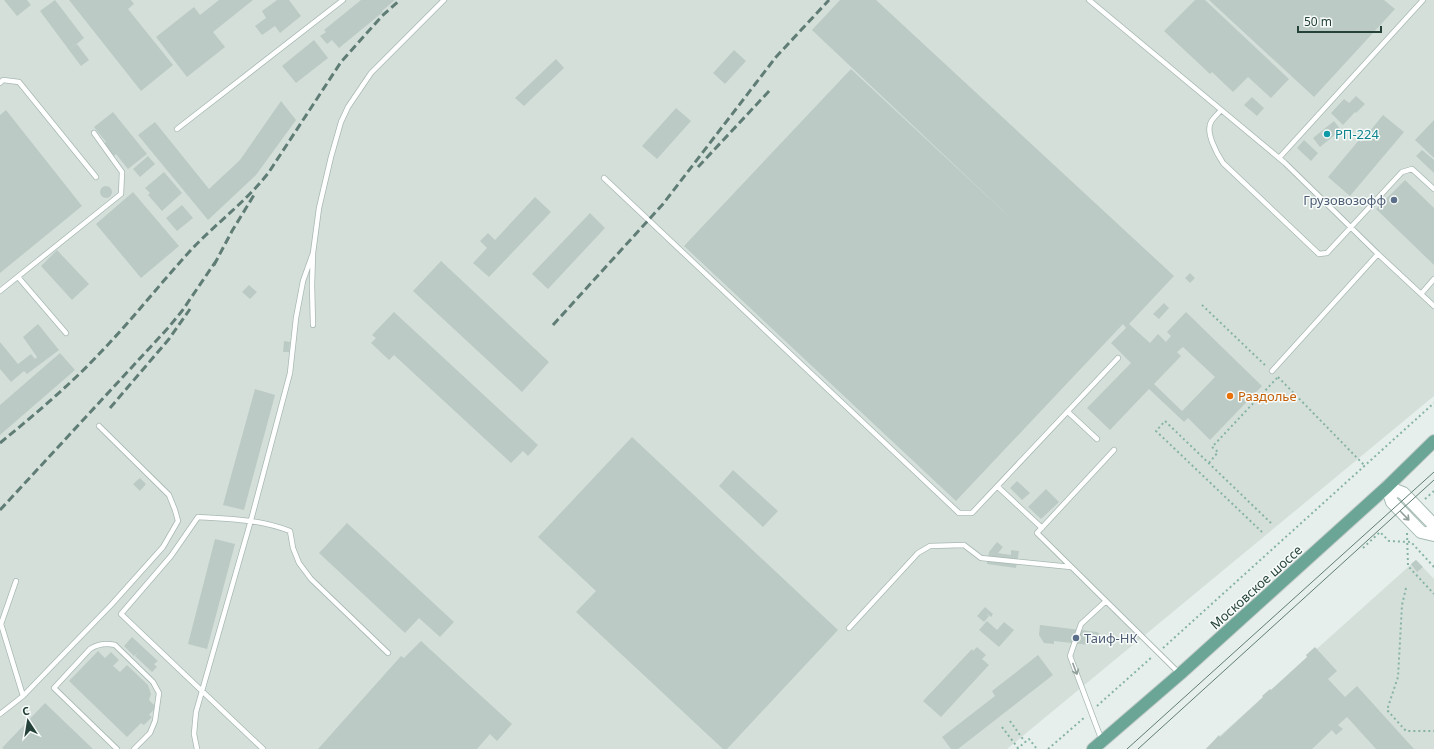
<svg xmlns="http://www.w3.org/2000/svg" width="1434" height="749" font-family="'Noto Sans',sans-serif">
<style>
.built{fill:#d4dfda}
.building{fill:#bbcac4;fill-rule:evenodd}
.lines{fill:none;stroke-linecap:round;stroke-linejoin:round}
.lane-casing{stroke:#a8b8b2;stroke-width:6}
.secondary-casing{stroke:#a4bbb3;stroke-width:14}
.primary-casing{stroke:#c2cac8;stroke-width:14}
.path{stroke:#86b3a5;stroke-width:2;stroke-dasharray:2 3;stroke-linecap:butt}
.lane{stroke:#fff;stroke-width:4.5}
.secondary{stroke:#fff;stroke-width:12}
.primary{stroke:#6aa596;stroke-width:12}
.tram{stroke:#5f7d75;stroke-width:1}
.rail{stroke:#5f7d75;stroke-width:3;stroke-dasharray:8 4;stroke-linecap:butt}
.oneway{stroke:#92a09c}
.culture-dot{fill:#0f9aa8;stroke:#f7fbf9;stroke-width:1.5}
.service-dot{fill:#5c6f8a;stroke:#f7fbf9;stroke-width:1.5}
.food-dot{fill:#e8710a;stroke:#f7fbf9;stroke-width:1.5}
.labels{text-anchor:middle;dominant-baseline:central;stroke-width:3;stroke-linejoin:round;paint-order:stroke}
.culture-label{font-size:13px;fill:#0d838f;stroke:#f7fbf9;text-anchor:start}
.service-label{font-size:13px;fill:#4e5e75;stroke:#f7fbf9;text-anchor:end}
.food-label{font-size:13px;fill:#c56008;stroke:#f7fbf9;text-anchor:start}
.street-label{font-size:13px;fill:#24423a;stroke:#f7fbf9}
</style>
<rect width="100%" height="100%" fill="#e6efeb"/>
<path class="built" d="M0,0H1434V396L1007,749H0Z
M1416,560L1434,579V749H1205Z"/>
<path class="building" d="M4,0H27L31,5L17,16Z
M55,0L84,38L69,50L40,11Z
M69,0H131L134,4L128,9L173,65L141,91Z
M219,0H253L213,32L225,47L187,77L156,37L194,7L200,15Z
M277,0H289L301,16L280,33L275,26L262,35L255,26L266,18L262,11Z
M361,0H395L382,11L383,12L339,48L332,40L327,44L320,36L326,32L324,30Z
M840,0H876L1174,276L1129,324L1150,343L1158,334L1166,342L1171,336L1167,332L1186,312L1262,386L1210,440L1188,418L1184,422L1149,389L1110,430L1087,408L1131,363L1111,343L1126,328L1123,324L956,501L684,246L851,69L1019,226L812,30ZM1183,347L1215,377L1182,411L1154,384L1181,356L1177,352Z
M1195,0H1205L1289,79L1271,98L1248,77L1233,92L1212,72L1210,74L1164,31Z
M1209,0H1384L1395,9L1314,97Z
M314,40L328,58L296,83L282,66Z
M77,44L89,60L81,66L69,50Z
M734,50L746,61L725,84L713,73Z
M556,59L564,68L524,106L515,98Z
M1356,96L1365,104L1356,113L1355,112L1343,125L1331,113L1344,99L1349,103Z
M1252,97L1264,108L1257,116L1244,105Z
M281,101L296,120L256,175L208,220L138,135L155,122L209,189L240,160Z
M676,108L691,121L657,159L642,146Z
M6,110L82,206L0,273V115Z
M113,112L147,154L128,169L116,154L114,156L104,144L106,142L94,127Z
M1383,115L1404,132L1350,196L1328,177L1359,140L1361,142Z
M1434,120V158L1415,140Z
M1334,121L1341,130L1320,147L1313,138Z
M1304,140L1318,153L1311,161L1297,148Z
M1422,150L1434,160V173L1416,156Z
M148,156L155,164L140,177L133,169Z
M164,172L182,193L162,211L148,195L150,193L145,188Z
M1405,180L1434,208V265L1376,209Z
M100 192a6 6 0 1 1 12 0a6 6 0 1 1-12 0Z
M133,192L179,246L141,278L96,224Z
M535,197L551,212L489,277L473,263L487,248L480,241L488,233L495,240Z
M182,205L193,218L177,231L166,218Z
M590,213L605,228L548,289L532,274Z
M57,250L89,284L72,300L41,266Z
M441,261L549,362L522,392L413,291Z
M1190,273L1195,278L1190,283L1185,278Z
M249,285L257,292L250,299L242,292Z
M1164,303L1169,308L1159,319L1153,314Z
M394,312L538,445L528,456L523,451L511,463L394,355L389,360L371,343L376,338L372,335Z
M38,324L59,350L27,374L24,371L11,382L0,369V342L18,364L31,354L35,359L37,357L23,337Z
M284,341L290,342L289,352H283Z
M60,353L75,370L0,435V405Z
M255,389L275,395L244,510L223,505Z
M632,437L838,630L727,749H723L576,612L596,591L538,537Z
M733,470L778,511L763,527L719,486Z
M140,478L146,484L140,491L133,484Z
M1017,481L1030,493L1022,500L1010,488Z
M1046,489L1059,502L1041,519L1028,507Z
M347,523L454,622L440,637L419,618L405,633L319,553Z
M215,539L235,544L207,649L188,644Z
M997,542L1003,547L998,553L1011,555V550L1019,551L1016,568L987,564L989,552Z
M1416,560L1423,567L1417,572L1411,564Z
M985,607L993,614L991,617L986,613L989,616L984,622L977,616Z
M987,621L997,630L1004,622L1014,630L999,647L979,630Z
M1040,625L1097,632L1100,634L1089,645L1054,641V644L1044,643L1039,635Z
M132,637L158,661L154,664L157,667L152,672L135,656L138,652L134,656L124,646Z
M421,641L512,724L497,741L490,734L477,749H318L401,656L404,658Z
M977,647L986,655L982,659L989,665L941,717L923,701L972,649L973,651Z
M1315,647L1337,671L1328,679L1345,697L1357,686L1414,749H1376L1347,717L1338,725L1343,729L1336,735L1332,730L1312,749H1206L1219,735L1220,737L1263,697L1262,696L1270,689L1271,690L1307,657L1306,655Z
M98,651L105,658L111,652L119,660L113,666L120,672L127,665L148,685L151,694L149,700L156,707L149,715L152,717L144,725L141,723L127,737L69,681Z
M1038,655L1053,675L958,749H951L942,737L995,696L992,691Z
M45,703L93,749H4L2,748Z"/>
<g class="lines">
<defs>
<path id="lane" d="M1089,0L1285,163L1378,254L1434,306
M0,83L3,80L19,82L96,177
M1221,110C1218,114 1213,118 1211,122C1205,132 1217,154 1223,163L1319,254L1327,253L1402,172L1412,169L1434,189
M177,129L343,0
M1279,158L1423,0
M604,178L959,513H972L1118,358
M18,277L66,333
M0,291L121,194L122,172L94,133
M1421,294L1434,279
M313,325L312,285L313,253L319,208L331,157L341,122L348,107L371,73L444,0
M1272,371L1378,254
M1068,412L1097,439
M1114,450L1037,533L1179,673
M998,487L1042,528
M16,581L1,624L23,696
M849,628L918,553L930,546L964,545L981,558L1071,567
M0,714L23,696L112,604L163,547L178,521L175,510L169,495L99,426
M1102,741L1070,656L1081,624L1106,601
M117,749L54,688L90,649C98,644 106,643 115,645L153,682L159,693L155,721L150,733L134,749
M197,749L194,734L196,712L251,520L290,373L296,318L303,281L313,253
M263,749L121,614L171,556L198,517C231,519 258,519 290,531L293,548L299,563L311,579L388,653"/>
<path id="secondary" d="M1387,487L1392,502L1421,532L1434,535
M1387,487L1403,493L1432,523L1434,530"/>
<path id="primary" d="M1093,749L1180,674L1387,487L1434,441"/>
</defs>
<use href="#lane" class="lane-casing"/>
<use href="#secondary" class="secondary-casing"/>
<use href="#primary" class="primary-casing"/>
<path class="path" d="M1202,305L1267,367
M1278,377L1365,466
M1209,463L1218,452L1212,447L1277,378
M1425,499L1434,491
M1262,532L1156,431L1165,421L1272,524
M1407,533L1408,566L1434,594
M1363,548L1380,532L1389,541L1411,542L1434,567
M1406,588L1402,605L1398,677L1387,710L1406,731H1434
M1163,648L1434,403
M1097,706L1152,657
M1010,721L1025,742
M1002,727L1018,748
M1017,749L1029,739L1037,749
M1048,749L1085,717"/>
<use href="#lane" class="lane"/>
<use href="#secondary" class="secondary"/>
<use href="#primary" class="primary"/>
<path class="tram" d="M1127,749L1434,472
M1138,749L1434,480"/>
<path class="rail" d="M698,167L771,89
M214,265L232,231L254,195
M553,325L663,204L776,57L829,0
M110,408L169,339L190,309
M0,443C34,415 69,386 99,354C131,321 159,285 190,251C215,224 246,202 269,172L341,62L382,16L400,0
M0,510L168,328L182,311L216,261"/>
</g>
<defs><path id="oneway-shaft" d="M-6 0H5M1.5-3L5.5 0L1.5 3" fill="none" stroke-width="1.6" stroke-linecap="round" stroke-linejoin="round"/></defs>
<g class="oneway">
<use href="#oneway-shaft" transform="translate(1405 516) rotate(46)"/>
<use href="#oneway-shaft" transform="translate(1075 669) rotate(69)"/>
</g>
<circle class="culture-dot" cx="1327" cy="134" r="4"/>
<g class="service-dot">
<circle cx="1394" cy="200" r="4"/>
<circle cx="1076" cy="638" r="4"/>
</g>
<circle class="food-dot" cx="1230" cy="396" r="4"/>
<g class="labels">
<g class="culture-label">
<text x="1335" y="134">РП-224</text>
</g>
<g class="service-label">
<text x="1386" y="200">Грузовозофф</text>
<text x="1084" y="638" text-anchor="start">Таиф-НК</text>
</g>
<g class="food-label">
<text x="1238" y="396">Раздолье</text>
</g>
<g class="street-label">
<text transform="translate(1256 587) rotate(-42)">Московское шоссе</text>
</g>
</g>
<g transform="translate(28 721) rotate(348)" stroke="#f7fbf9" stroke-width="3" paint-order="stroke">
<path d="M0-3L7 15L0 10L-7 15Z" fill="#24423a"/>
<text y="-6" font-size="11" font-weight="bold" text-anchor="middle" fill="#24423a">С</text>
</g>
<path d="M1298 26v6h83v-6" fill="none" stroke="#24423a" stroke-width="2"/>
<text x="1304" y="26" font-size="12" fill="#24423a" stroke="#f7fbf9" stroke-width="3" paint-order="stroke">50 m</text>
</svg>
